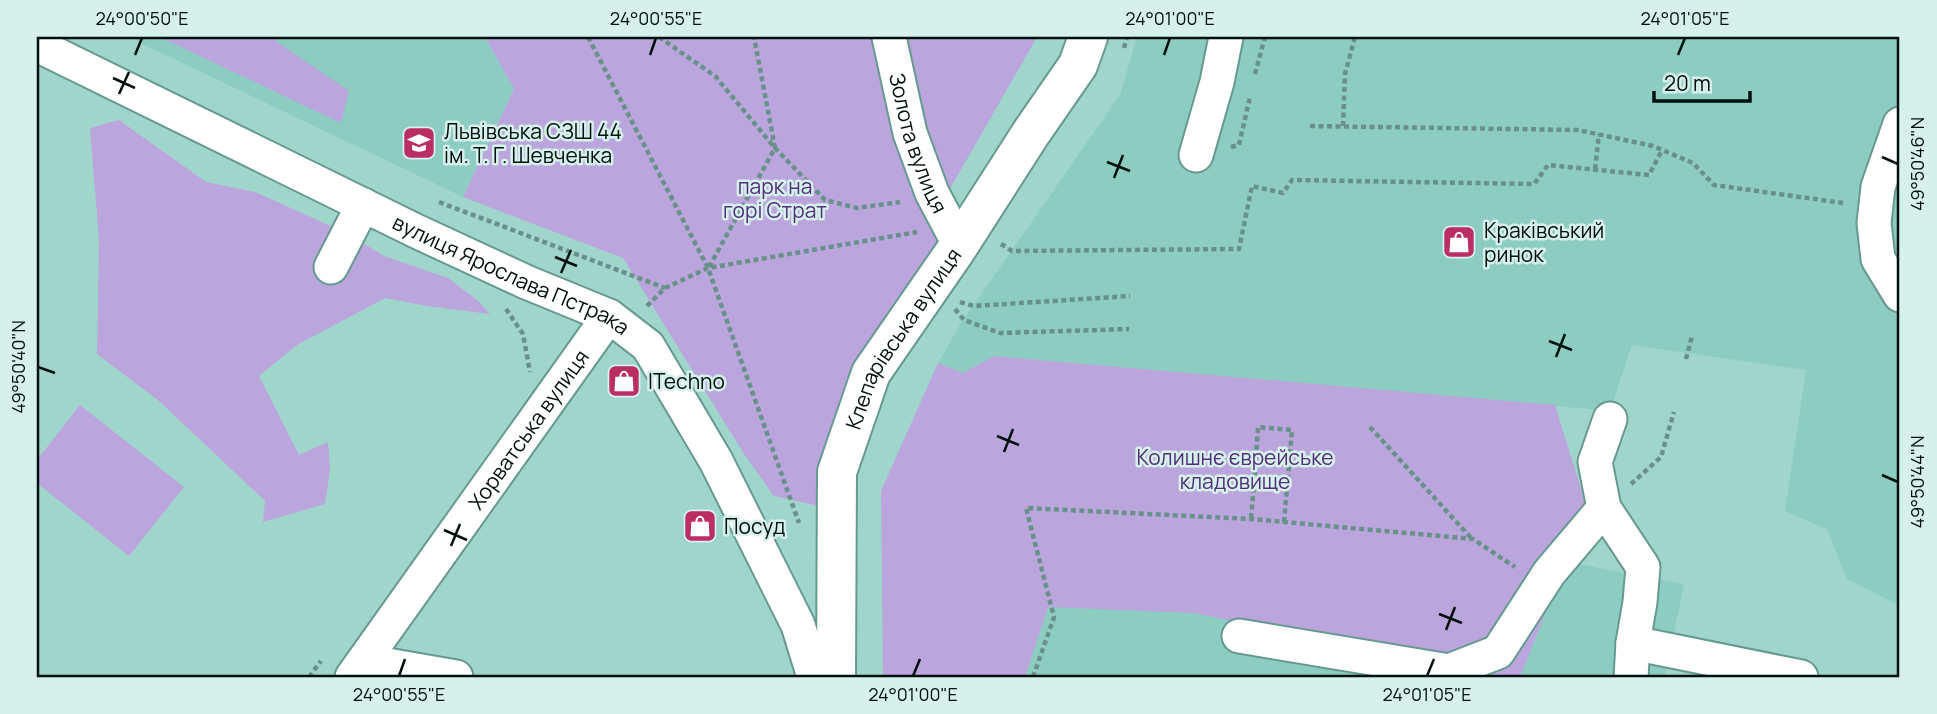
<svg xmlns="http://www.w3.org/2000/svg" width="1937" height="714" font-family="Manrope,sans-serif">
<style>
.built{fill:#8dccc1}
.green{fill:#bba5dd}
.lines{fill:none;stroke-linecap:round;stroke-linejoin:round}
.minor-casing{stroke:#669990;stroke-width:37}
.major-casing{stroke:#669990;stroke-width:42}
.path{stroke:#69918a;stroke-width:4.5;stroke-dasharray:5 3.5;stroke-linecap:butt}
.minor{stroke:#fff;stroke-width:33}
.major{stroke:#fff;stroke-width:38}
.ticks{fill:none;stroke:#00100d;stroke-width:2.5}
.labels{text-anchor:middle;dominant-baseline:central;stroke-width:5;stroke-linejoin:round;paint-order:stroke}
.poi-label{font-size:21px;fill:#00100d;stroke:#d6f0eb;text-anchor:start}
.street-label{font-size:21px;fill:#00100d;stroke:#d6f0eb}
.park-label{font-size:21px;fill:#522f7a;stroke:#d6f0eb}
.neatline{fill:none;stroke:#00100d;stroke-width:2.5}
.ticks-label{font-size:18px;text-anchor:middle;fill:#00100d}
</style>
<rect width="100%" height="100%" fill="#a0d5cc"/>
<path class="built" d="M128,37H485L514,89L463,197Z
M1137,37H1900V606L1847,579L1827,529L1785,511L1806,370L1632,345L1610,411L994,356L963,373L938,363L961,323L1120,95Z
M1552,559L1684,584L1665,677H1018L1042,588Z"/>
<path class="green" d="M160,37H275L277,42L349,91L341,123Z
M485,37H1037L935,215L941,249L819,506L774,496L744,454L623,258L463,197L514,89Z
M119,120L206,182L255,192L344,232L384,256L448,278L477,300L490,314L427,306L385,298L297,345L259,376L299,455L328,442L330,470L325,504L263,522L265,501L159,401L97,354L99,241L90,128Z
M994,356L1555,405L1587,508L1520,677H1507L1194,613L1048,607L1025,677H883L881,491L938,363L963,373Z
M80,405L184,487L129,556L37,483V460Z"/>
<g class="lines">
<defs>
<g id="minor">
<path id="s1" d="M889,37L910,133L932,193L959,244"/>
<path id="s2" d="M37,45L416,231L526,282L609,316L648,346L716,461L798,625L814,677"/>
<path d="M1900,124L1878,187L1874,223L1878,259L1900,295"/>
<path d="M1196,155L1217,82L1226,37"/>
<path d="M331,267L363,205"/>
<path d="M1604,508L1595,462L1610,419"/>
<path d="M1239,636L1449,671L1498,652L1549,573L1604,508L1643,567L1640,602L1633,643L1631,677"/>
<path d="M1633,643L1801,677"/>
<path d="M364,661L456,677"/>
<path id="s3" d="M352,677L609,316"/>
</g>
<g id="major">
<path id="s4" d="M836,677L837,472L871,373L956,250L1031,133L1078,65L1088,37"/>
</g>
</defs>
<use href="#minor" class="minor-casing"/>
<use href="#major" class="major-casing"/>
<path class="path" d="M588,37L708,268L799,523
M659,37L715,76L775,148L825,200L857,208L900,202
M1124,48L1127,37
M1255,74L1265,37
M1310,126L1578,130L1653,146L1693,163L1714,185L1843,203
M1343,126L1345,74L1355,37
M1231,147L1239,145L1250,97
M1595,169L1599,134
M439,202L665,288
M1001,244L1012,251L1239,249L1252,186L1283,193L1292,180L1534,184L1548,165L1649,175L1662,150
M709,267L775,148L754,37
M960,302L974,306L1130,296
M647,306L665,288L708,268L917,232
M506,309L523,334L530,372
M955,309L964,320L1000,333L1129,329
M1686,359L1692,336
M1370,427L1472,539
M1631,484L1661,457L1674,412
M1251,518L1254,484
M1284,522L1292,430L1258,427L1254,484L1287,487
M309,677L321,661
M1033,677L1054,617L1026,508L1251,519L1473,539L1515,567"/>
<use href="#minor" class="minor"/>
<use href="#major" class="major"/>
</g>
<path class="ticks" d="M135,55L142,38M650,55L656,38M1164,55L1170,38M1678,55L1685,38M113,78L135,88M119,94L129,72M1882,157L1898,164M1107,162L1130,171M1114,178L1123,155M555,257L577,266M561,273L571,250M1549,341L1572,350M1556,357L1565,334M38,367L55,373M997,436L1019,445M1004,452L1013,429M1882,475L1898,482M444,530L467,540M451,546L460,524M1439,614L1462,623M1446,630L1455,607M399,676L405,659M913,676L920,659M1427,676L1434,659"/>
<defs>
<symbol id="school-square" viewBox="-11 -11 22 22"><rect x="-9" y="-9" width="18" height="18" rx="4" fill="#bb2e64" stroke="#d6f0eb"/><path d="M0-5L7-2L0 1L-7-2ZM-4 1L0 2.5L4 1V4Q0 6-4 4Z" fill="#fff"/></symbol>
<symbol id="shop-square" viewBox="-11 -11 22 22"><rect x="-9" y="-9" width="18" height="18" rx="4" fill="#bb2e64" stroke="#d6f0eb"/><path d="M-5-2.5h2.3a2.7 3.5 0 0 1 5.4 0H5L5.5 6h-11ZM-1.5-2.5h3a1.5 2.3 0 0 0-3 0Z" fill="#fff"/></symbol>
</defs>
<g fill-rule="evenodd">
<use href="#school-square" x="400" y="124" width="38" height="38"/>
<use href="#shop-square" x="1440" y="223" width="38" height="38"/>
<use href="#shop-square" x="605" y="362" width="38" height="38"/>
<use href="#shop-square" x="681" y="507" width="38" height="38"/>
</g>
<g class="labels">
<g class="poi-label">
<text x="444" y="131">Львівська СЗШ 44<tspan x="444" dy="24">ім. Т. Г. Шевченка</tspan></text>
<text x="1484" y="230">Краківський<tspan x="1484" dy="24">ринок</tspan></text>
<text x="648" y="381">ITechno</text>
<text x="724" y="526">Посуд</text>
</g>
<g class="street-label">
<text stroke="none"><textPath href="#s1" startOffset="110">Золота вулиця</textPath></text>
<text stroke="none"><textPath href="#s2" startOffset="527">вулиця Ярослава Пстрака</textPath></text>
<text stroke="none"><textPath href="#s4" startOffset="355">Клепарівська вулиця</textPath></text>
<text stroke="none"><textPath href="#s3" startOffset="304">Хорватська вулиця</textPath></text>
</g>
<g class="park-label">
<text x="775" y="186">парк на<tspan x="775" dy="24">горі Страт</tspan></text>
<text x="1235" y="457">Колишнє єврейське<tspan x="1235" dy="24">кладовище</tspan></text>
</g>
</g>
<rect width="1937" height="714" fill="none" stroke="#d6f0eb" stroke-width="77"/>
<path d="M1654 91v10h96v-10" fill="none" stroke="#00100d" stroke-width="3.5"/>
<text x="1664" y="91" font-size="21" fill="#00100d" stroke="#d6f0eb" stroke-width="5" paint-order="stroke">20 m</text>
<rect x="38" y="38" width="1860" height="638" class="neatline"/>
<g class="ticks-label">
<text x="142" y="25">24°00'50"E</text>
<text x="656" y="25">24°00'55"E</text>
<text x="1170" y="25">24°01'00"E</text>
<text x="1685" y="25">24°01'05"E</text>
<text transform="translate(1918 164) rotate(-90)" y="6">49°50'46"N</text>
<text transform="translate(19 367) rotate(-90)" y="6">49°50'40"N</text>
<text transform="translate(1918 482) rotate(-90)" y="6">49°50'44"N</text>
<text x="399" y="701">24°00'55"E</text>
<text x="913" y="701">24°01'00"E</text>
<text x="1427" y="701">24°01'05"E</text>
</g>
</svg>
